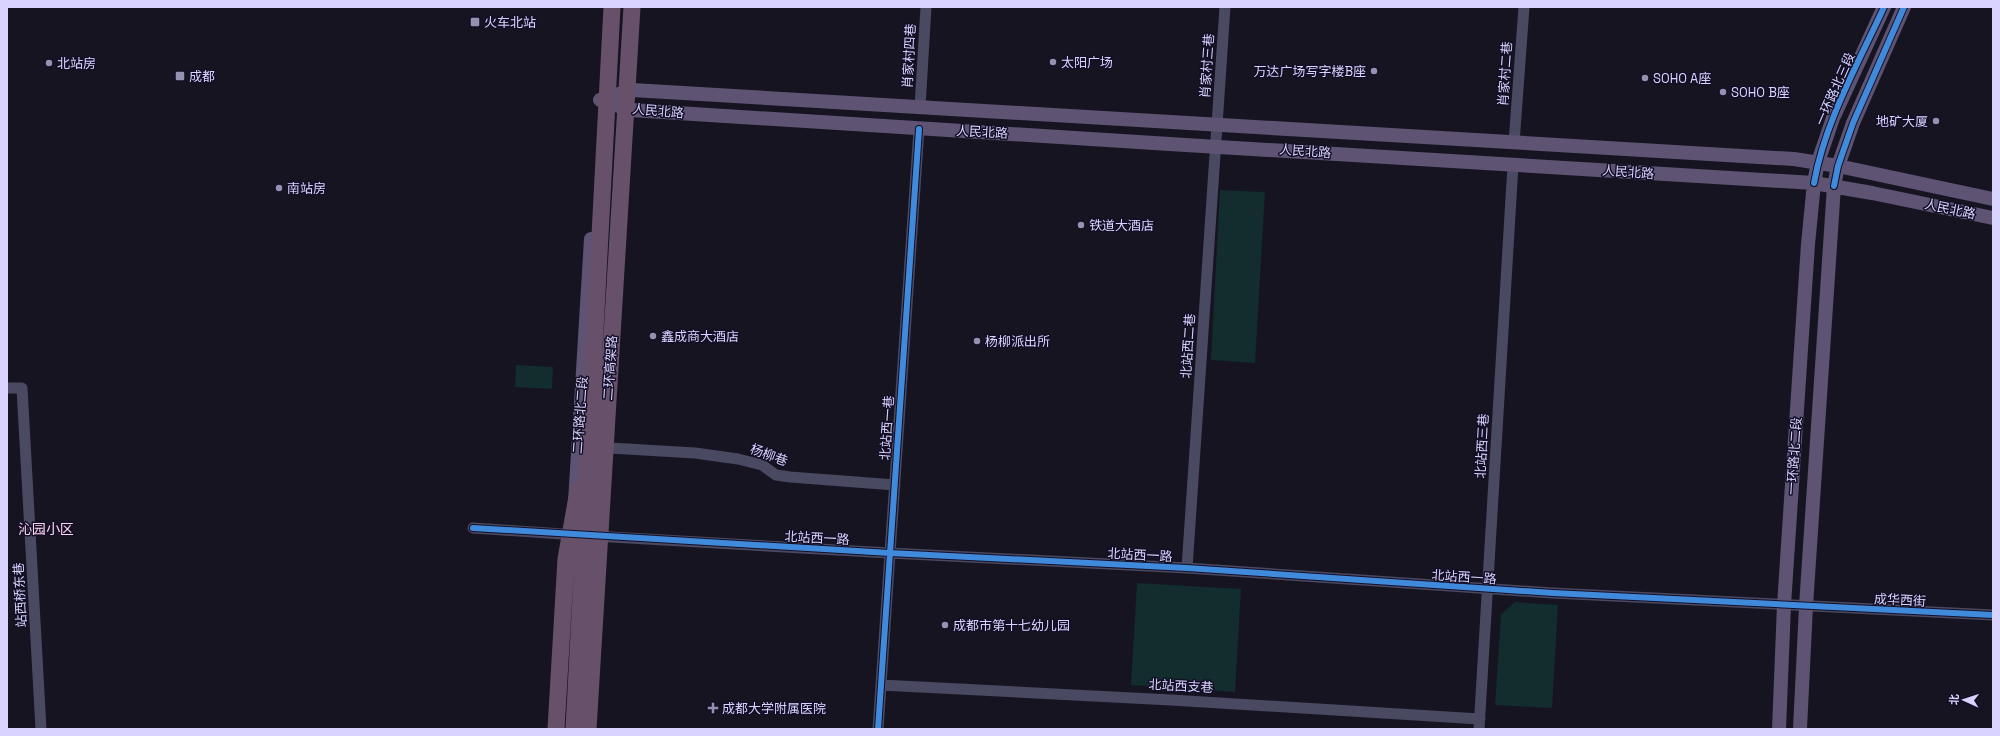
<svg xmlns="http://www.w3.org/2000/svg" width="2000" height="736" font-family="'Space Grotesk','Noto Sans SC',sans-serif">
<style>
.green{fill:#132c2d}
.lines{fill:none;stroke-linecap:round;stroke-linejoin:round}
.minor{stroke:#4a4962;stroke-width:11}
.major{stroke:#5e5373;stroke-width:14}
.highway{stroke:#67516a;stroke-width:17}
.cycleway-casing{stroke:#130f26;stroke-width:8}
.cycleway{stroke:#408adc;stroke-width:6}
.poi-dot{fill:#9591b1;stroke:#130f26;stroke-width:1.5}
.labels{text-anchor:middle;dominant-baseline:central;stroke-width:3;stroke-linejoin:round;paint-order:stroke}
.poi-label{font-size:13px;fill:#d9d4ff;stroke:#130f26;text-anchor:start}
.street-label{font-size:13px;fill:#d9d4ff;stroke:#130f26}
.neighbourhood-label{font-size:14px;fill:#ffd6f0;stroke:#130f26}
</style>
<rect width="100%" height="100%" fill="#161421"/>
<path class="green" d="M1220,190L1265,192L1255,363L1211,360Z
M516,365L553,367L552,389L515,387Z
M1137,583L1241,589L1235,692L1131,685Z
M1515,602L1558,605L1552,708L1495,705L1501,614Z"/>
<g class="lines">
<path class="minor" d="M920,107L926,7
M1514,143L1524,7
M7,388H22L41,729
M610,448L695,453L738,459L762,465L776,475L790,477L895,485
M473,528L577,535
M594,536L890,553L1187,568L1553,593L1993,615
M1187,568L1225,7
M881,685L1171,700L1480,719
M878,729L919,129
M1479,729L1513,165"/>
<path class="major" d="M600,100L632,90L1794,159L1838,166L1993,199
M616,105L631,110C1025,136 1420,159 1814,183L1872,193L1993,218
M575,502L591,239
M1779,729L1784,605L1808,244L1814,183L1818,162L1833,118L1884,7
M1800,729L1806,606L1834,186L1838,166L1853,123L1904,7"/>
<path class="highway" d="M556,729L566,559L578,491
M574,729L612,7
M588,729L632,7"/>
<defs>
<path id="cycleway" d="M1814,183C1825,121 1858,64 1884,7
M1834,186L1838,166L1853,123L1904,7
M473,528L890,553L1187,568L1553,593L1993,615
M878,729L919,129"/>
</defs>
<use href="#cycleway" class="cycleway-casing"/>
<use href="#cycleway" class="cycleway"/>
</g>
<g class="poi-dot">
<rect x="470" y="17" width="10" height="10" rx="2"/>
<circle cx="1053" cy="62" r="4"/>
<circle cx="49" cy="63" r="4"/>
<circle cx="1374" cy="71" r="4"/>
<rect x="175" y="71" width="10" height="10" rx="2"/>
<circle cx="1645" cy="78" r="4"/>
<circle cx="1723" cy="92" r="4"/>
<circle cx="1936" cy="121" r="4"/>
<circle cx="279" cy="188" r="4"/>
<circle cx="1081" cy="225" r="4"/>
<circle cx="653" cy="336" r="4"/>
<circle cx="977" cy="341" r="4"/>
<circle cx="945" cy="625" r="4"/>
<path d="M711 702h4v4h4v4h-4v4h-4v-4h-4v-4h4z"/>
</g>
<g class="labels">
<g class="poi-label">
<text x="484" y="22">火车北站</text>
<text x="1061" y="62">太阳广场</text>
<text x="57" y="63">北站房</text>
<text x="1366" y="71" text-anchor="end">万达广场写字楼B座</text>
<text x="189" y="76">成都</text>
<text x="1653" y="78">SOHO A座</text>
<text x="1731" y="92">SOHO B座</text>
<text x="1928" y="121" text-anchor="end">地矿大厦</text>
<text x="287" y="188">南站房</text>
<text x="1089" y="225">铁道大酒店</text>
<text x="661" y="336">鑫成商大酒店</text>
<text x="985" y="341">杨柳派出所</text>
<text x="953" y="625">成都市第十七幼儿园</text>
<text x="722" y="708">成都大学附属医院</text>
</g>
<g class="street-label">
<text transform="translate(909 56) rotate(-87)">肖家村四巷</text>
<text transform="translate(1207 66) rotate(-86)">肖家村三巷</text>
<text transform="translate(1505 74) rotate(-86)">肖家村二巷</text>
<text transform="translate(1835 89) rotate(-66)">一环路北三段</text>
<text transform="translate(658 111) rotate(5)">人民北路</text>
<text transform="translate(982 132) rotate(3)">人民北路</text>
<text transform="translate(1305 151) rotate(4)">人民北路</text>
<text transform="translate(1628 172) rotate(4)">人民北路</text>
<text transform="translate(1950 209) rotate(12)">人民北路</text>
<text transform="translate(1188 346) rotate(-86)">北站西二巷</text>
<text transform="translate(610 368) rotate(-86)">二环高架路</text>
<text transform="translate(580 415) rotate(-86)">二环路北二段</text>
<text transform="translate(887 428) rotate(-86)">北站西一巷</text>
<text transform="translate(1482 446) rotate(-87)">北站西三巷</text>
<text transform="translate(769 455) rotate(20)">杨柳巷</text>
<text transform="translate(1794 456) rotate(-86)">一环路北二段</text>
<text transform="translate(817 538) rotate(3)">北站西一路</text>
<text transform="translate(1140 555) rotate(3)">北站西一路</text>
<text transform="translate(1464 577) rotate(4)">北站西一路</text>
<text transform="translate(20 595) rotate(-93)">站西桥东巷</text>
<text transform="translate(1900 600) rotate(3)">成华西街</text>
<text transform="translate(1181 686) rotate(3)">北站西支巷</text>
</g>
<g class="neighbourhood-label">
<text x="46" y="529">沁园小区</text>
</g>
</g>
<rect width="2000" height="736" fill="none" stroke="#d9d4ff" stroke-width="16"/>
<g transform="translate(1964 700) rotate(273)" stroke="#130f26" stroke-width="3" paint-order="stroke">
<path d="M0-3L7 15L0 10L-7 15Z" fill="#d9d4ff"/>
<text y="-6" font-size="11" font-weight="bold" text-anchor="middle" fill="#d9d4ff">北</text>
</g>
</svg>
